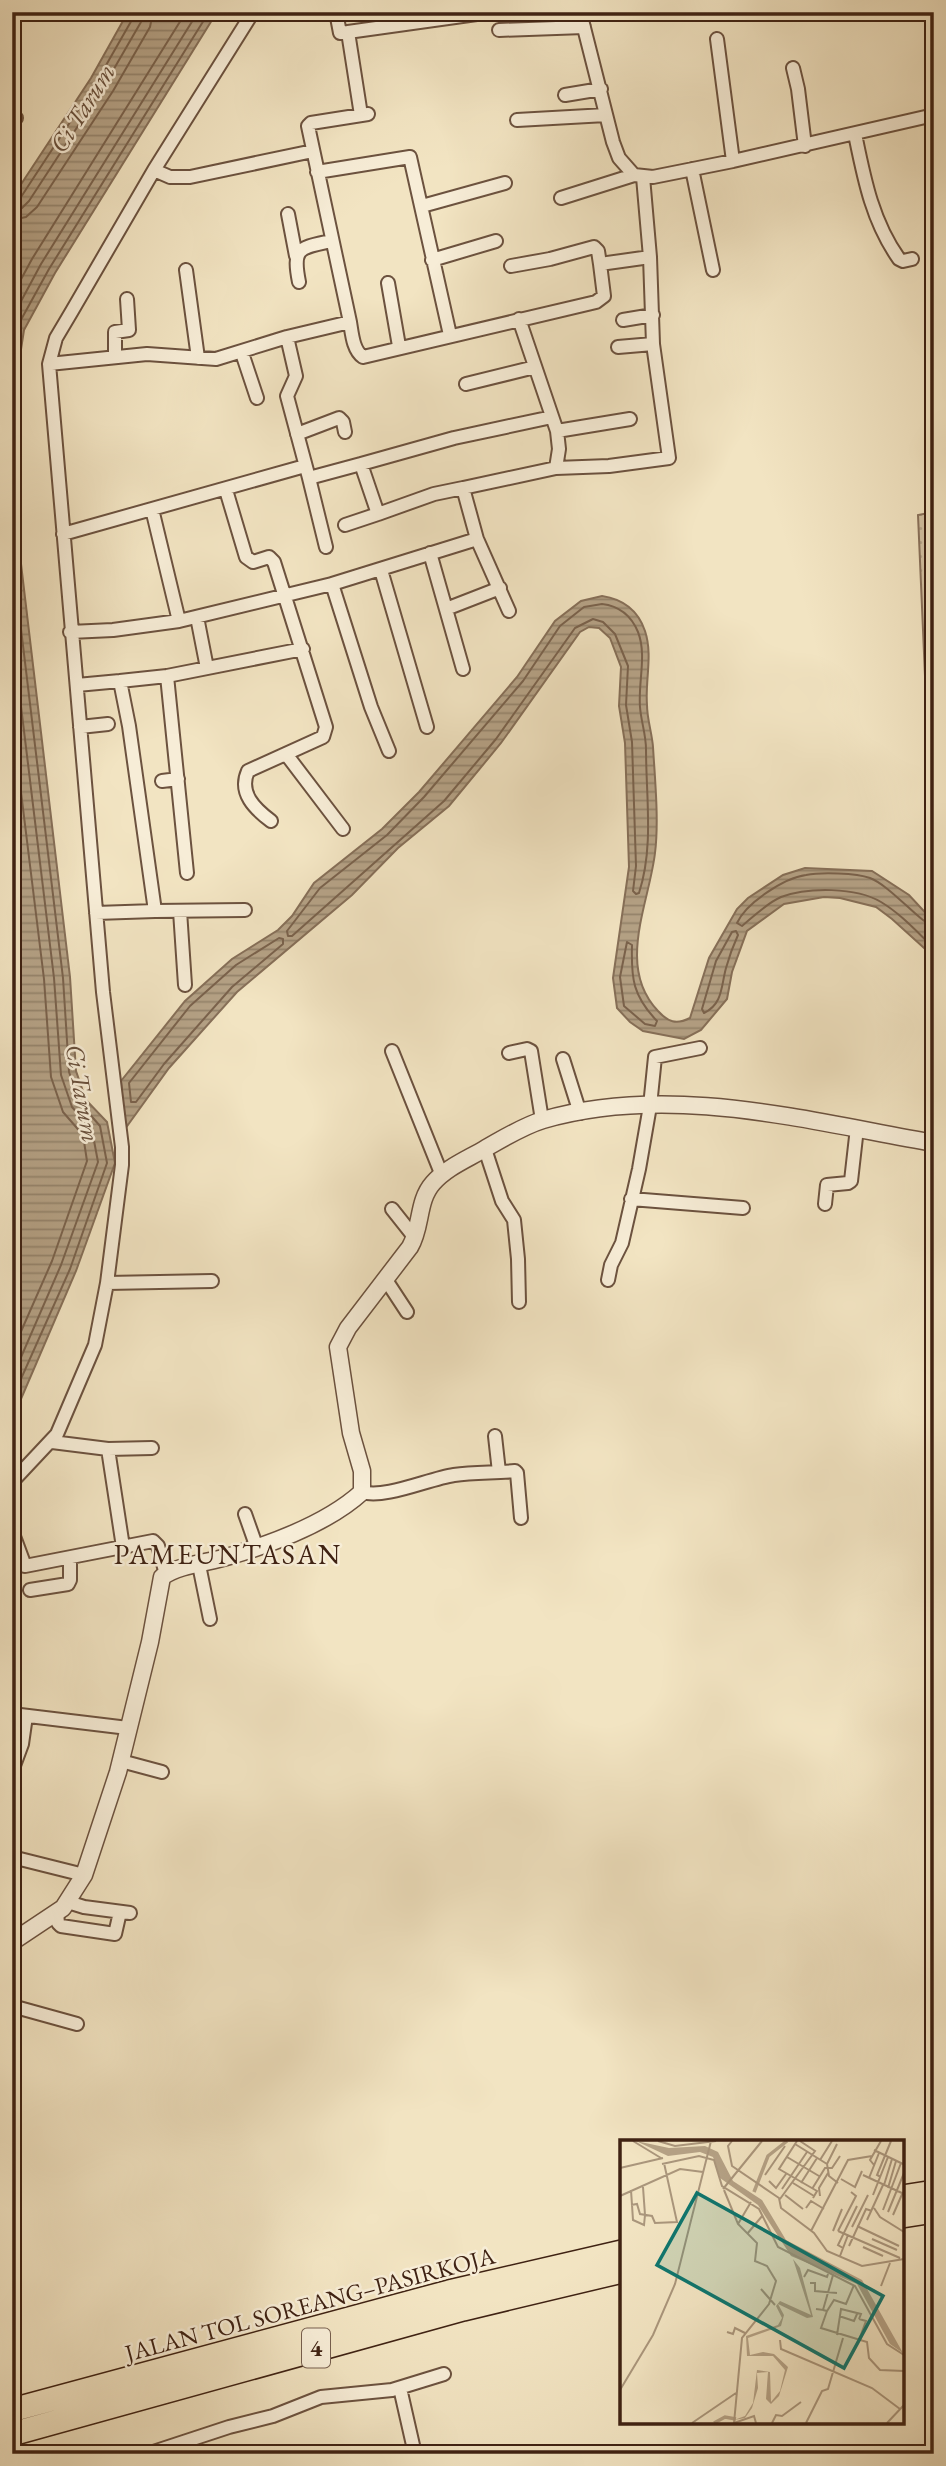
<svg xmlns="http://www.w3.org/2000/svg" width="946" height="2466" font-family="'EB Garamond',serif">
<style>
.grass{fill:url(#grass-dots);stroke:#8a725c;stroke-width:2}
.water{fill:url(#water-rules);stroke:#866f58;stroke-width:2}
.lines{fill:none;stroke-linecap:round;stroke-linejoin:round}
.shore{stroke:#7a624c;stroke-width:2}
.minor-casing{stroke:#6c523f;stroke-width:16}
.tertiary-casing{stroke:#6c523f;stroke-width:19}
.motorway-casing{stroke:#3f2213;stroke-width:26}
.minor{stroke:#f7edd7;stroke-width:12}
.tertiary{stroke:#f7edd7;stroke-width:16}
.motorway{stroke:#f2e4c2;stroke-width:23}
.labels{text-anchor:middle;dominant-baseline:central;stroke-width:5;stroke-linejoin:round;paint-order:stroke}
.shield{fill:#f7edd7;stroke:#765f4e;stroke-width:2}
.shield-label{font-size:23px;font-weight:bold;fill:#3f2213}
.street-label{font-size:24px;fill:#3f2213;stroke:#f7edd7}
.water-label{font-size:26px;font-style:italic;fill:#684f3b;stroke:#f7edd7}
.quarter-label{font-size:28px;letter-spacing:2px;fill:#3f2213;stroke:#f7edd7}
.inset-river{fill:none;stroke:#b5a286;stroke-width:3.5}
.inset-road{fill:none;stroke:#aa967c;stroke-width:2}
.view{fill:#0f766e;fill-opacity:0.15;stroke:#0f766e;stroke-width:3.5}
.inset-edge{fill:none;stroke:#3f2213;stroke-width:3.5}
</style>
<defs>
<pattern id="grass-dots" width="8" height="8" patternUnits="userSpaceOnUse" patternTransform="scale(1.75)"><rect width="8" height="8" fill="#d4c3a4"/><path d="M2 2h.1M6 6h.1" fill="none" stroke="#b7a78c" stroke-width="1.8" stroke-linecap="round"/></pattern>
<pattern id="water-rules" width="6" height="5" patternUnits="userSpaceOnUse" patternTransform="scale(1.75)"><rect width="6" height="5" fill="#b5a286"/><path d="M0 2.5h6" fill="none" stroke="#95846c"/></pattern>
</defs>
<rect width="100%" height="100%" fill="#f2e4c2"/>
<filter id="stains"><feTurbulence type="fractalNoise" baseFrequency=".00286" numOctaves="4"/><feColorMatrix values="0 0 0 0 .2 0 0 0 0 .09 0 0 0 0 .02 0 0 0 .5 -.17"/></filter>
<radialGradient id="worn" r=".72"><stop offset=".6" stop-color="#630" stop-opacity="0"/><stop offset="1" stop-color="#630" stop-opacity=".3"/></radialGradient>
<path class="grass" d="M934,512V676H925L918,515Z"/>
<path class="water" d="M128,12H217L55,273L24,330L12,407V198L91,78Z
M12,488L70,977L76,1071L86,1100L107,1122L115,1163L76,1271L21,1399L12,1412Z
M602,596C622,599 638,610 645,631C653,655 645,680 647,705C647,719 652,733 653,747C655,780 659,821 655,853C649,904 616,967 658,1011C668,1022 676,1025 690,1018L709,958L737,909L748,898L783,875L805,868L872,871L909,895L934,922V957L892,919L876,907L840,898L824,897L784,904L747,931L732,972L727,999L701,1030L684,1039L643,1031L630,1022L617,1008L613,978L629,867L625,743L619,706L621,667L610,638L599,628L589,627L580,632L501,743L449,806L398,848L352,895L237,992L169,1068L125,1129L121,1081L185,1001L232,959L278,930L292,916L314,883L382,829L419,792L517,677L555,621L581,601Z"/>
<g class="lines">
<path class="shore" d="M12,200L21,197L97,81L133,18L134,12
M12,209L22,208L29,201L104,86L141,22L142,12
M12,220L26,217L37,207L113,91L150,27L153,12
M12,296L32,259L186,12
M12,318L41,264L198,12
M12,360L17,327L49,269L209,12
M12,554L63,978L69,1072L80,1103L100,1126L107,1163L70,1269L12,1399
M602,604C619,606 631,615 638,632C647,655 638,682 640,707C641,721 646,735 646,749C646,797 654,847 639,893L636,894L633,891L636,866L632,742L626,705L628,666L615,634L603,622L593,619L575,628L496,739L444,801L292,936H288L287,931L320,888L387,835L424,797L523,681L560,626L584,607Z
M12,632L54,978L61,1075L72,1107L92,1130L98,1162L61,1265L12,1378
M12,719L44,979L51,1077L63,1112L83,1135L87,1161L52,1261L12,1352
M934,926C922,925 891,886 870,878C856,873 821,872 806,875C784,878 746,903 737,923L742,926C754,916 767,903 781,897C808,887 856,887 881,902C901,914 917,932 934,948
M736,931L738,935C733,946 729,957 726,968C721,986 723,1004 704,1013L702,1009L716,961L732,932Z
M279,938L283,939V944L232,987L164,1064L136,1102H131L129,1083L190,1006L236,965Z
M627,942L632,945C631,979 633,996 657,1021L655,1026L645,1024L624,1006L620,977Z"/>
<defs>
<path id="minor" d="M336,12L340,33L348,32
M580,12L613,142L619,158L634,175L653,177L733,161L934,115
M499,30L584,27
M717,39L733,161
M793,68L798,89L805,146
M565,95L601,89
M368,114L311,123L308,126L350,322C352,334 353,350 363,357L596,302L604,296L600,264L650,257
M361,115L348,32L491,12
M12,118H16
M517,120L606,115
M855,134C864,178 872,221 899,259L903,261L912,259
M692,169L713,270
M154,170L170,177H190L313,151
M317,172L410,157L450,335
M561,198L634,175
M422,206L505,183
M288,214L296,256
M432,260L496,241
M511,266L550,259L594,247L598,251L600,264
M186,270L198,358
M299,282C292,247 300,248 331,241
M388,283L399,346
M519,319L557,431L559,449L556,468
M623,320L653,315
M287,337L350,322
M618,347L653,344
M242,353L257,398
M115,357V332L129,330L127,299
M49,364L147,354L216,359L287,337L296,376L287,396L309,478L361,464L378,514L434,494L463,488L477,539
M466,384L535,367
M557,431L630,419
M297,434L339,418L343,422L345,432
M361,464L454,438L552,417
M309,478L326,547
M463,488L556,468L609,466L669,458L653,344L650,257L643,177
M226,490L246,557L253,562L269,557L274,562L326,727L323,737L248,771C238,793 255,809 271,821
M152,509L179,621
M345,525L378,514
M63,534L305,466
M430,553L463,669
M381,570L427,727
M332,584L371,707L389,751
M446,609L500,588
M197,617L207,668
M70,632L113,630L179,621L332,584L477,539L509,611
M167,676L187,873
M120,681L167,676L303,649
M77,685L120,681L129,726L155,911L245,910
M80,727L108,724
M286,754L343,829
M162,781L178,779
M180,911L185,985
M96,913L155,911
M392,1051L441,1173
M509,1053L527,1049L531,1051L542,1120
M563,1059L580,1113
M485,1149L502,1201L514,1220L518,1259L519,1302
M631,1199L743,1208
M825,1204L827,1185L848,1183L851,1181L857,1128
M392,1209L415,1238
M386,1280L407,1312
M608,1280L611,1265L622,1243L639,1169L650,1106L655,1057L700,1048
M107,1283L212,1281
M495,1436L499,1472
M52,1442L108,1449L152,1448
M108,1449L123,1547
M12,1482L57,1434L95,1345L107,1283L122,1165V1147L103,992L49,364L56,338L72,311L154,170L253,12
M362,1492C385,1499 428,1479 454,1475C474,1472 495,1473 515,1471L517,1473L521,1518
M245,1514L257,1548
M12,1531L25,1566L153,1541L158,1546L166,1574
M199,1565L210,1619
M30,1590L68,1584L70,1580V1558
M12,1714L128,1728
M121,1761L162,1772
M12,1771L22,1744L26,1716
M12,1857L84,1875
M68,1902L84,1907L130,1913
M57,1913L58,1923L61,1926L115,1934L120,1912
M12,2006L77,2024
M400,2388L415,2454
M147,2454L229,2427L273,2416L321,2397L392,2390L444,2374"/>
<path id="tertiary" d="M12,1942L63,1908L84,1875L118,1772L150,1642L162,1577C180,1564 209,1563 230,1556C274,1543 328,1523 362,1492V1471L351,1433L338,1347L348,1328L410,1247C422,1227 417,1201 433,1183C447,1167 468,1159 486,1148C504,1138 523,1126 543,1120C671,1083 807,1121 934,1143"/>
<path id="motorway" d="M902,2197L934,2192
M902,2216L934,2211
M12,2410L449,2292L622,2252
M12,2434L463,2309L622,2271"/>
</defs>
<use href="#minor" class="minor-casing"/>
<use href="#tertiary" class="tertiary-casing"/>
<use href="#motorway" class="motorway-casing"/>
<use href="#minor" class="minor"/>
<use href="#tertiary" class="tertiary"/>
<use href="#motorway" class="motorway"/>
</g>
<g class="labels">
<rect class="shield" x="302" y="2328.5" width="28" height="39" rx="5"/>
<g class="shield-label">
<text x="316" y="2348">4</text>
</g>
<g class="street-label">
<text transform="translate(310 2304) rotate(-15)">JALAN TOL SOREANG–PASIRKOJA</text>
</g>
<g class="water-label">
<text transform="translate(82 108) rotate(-58)">Ci Tarum</text>
<text transform="translate(83 1093) rotate(80)">Ci Tarum</text>
</g>
<g class="quarter-label">
<text x="228" y="1554">PAMEUNTASAN</text>
</g>
</g>
<g transform="translate(620 2140)">
<rect width="284" height="284" fill="#f2e4c2"/>
<path d="M16,1L49,8L85,6L98,12L113,41L142,60L166,100L242,140L283,213L270,204L237,144L171,116L138,65L100,38L93,17L80,12L48,16ZM173,119L180,128L193,177L187,178L158,164L164,175L161,186L128,198L130,215L143,212L154,214L168,227L159,256L151,264L146,259L148,232L137,233L138,248L132,268L125,278L114,280L125,276L133,263L137,230L150,232L151,262L160,251L165,230L153,216H127L126,196L158,185L162,178L156,166L160,161L191,175Z" fill="#b5a286"/>
<path class="inset-river" d="M134,52L148,16L167,1M94,283L105,277L116,279"/>
<path class="inset-road" d="M13,1L41,18M38,1L55,6L96,1M112,1L108,6L112,26L159,58L161,68L194,93L207,111L242,126L284,119M177,1L159,29L197,51L193,58M175,4L207,24M217,4L207,24L209,36L218,43M254,10L283,24M167,17L199,36M200,20L212,1M42,24L79,16L94,20L102,46L139,69L158,107L235,146L267,204L284,215M254,25L250,20L261,1M0,28L43,18M145,35L165,6M243,35L284,54M261,37L257,35L271,1M249,38L259,13M221,39L235,47L242,31M149,41L156,48L166,34M173,43L194,56M181,43L197,18M264,45L272,19M23,47L25,75M268,48L276,21M103,49L142,1M162,49L187,12M192,49L205,28H212L220,16M11,50L13,80L24,85L25,75M104,50L118,84L137,103L135,121L147,126L156,141L149,164L122,198L114,283M165,55L183,69M253,55L268,17M0,56L60,29L83,32M200,56L199,48L208,33M160,59L195,11L180,1M11,65L17,64L20,74L32,76L35,83L57,82L44,23M186,68L191,61L204,69M254,68L260,77L284,92M263,70L281,23M268,72L284,33M273,75L283,52M247,80L263,45M118,84L131,62M237,86L279,106M232,87L248,55M191,91L228,20L252,16M213,91L222,69M218,91L280,118M218,91L236,56L231,52M127,94L143,75M252,99L277,110M229,106L246,69L252,71M243,107L263,116M223,108L218,105L237,66M220,116L228,95M184,137L188,130L207,137L208,134M190,143H195V151L217,153M261,146L270,123M141,149L155,165M196,169L203,170L213,135M203,170L207,171L214,160L226,164L234,145M207,171L201,188L247,202L249,218L260,230L284,231M219,176L234,181L237,174M107,192L113,194L115,188L125,193M217,195L221,169L241,174L239,179M160,200L161,209L252,248L280,269M239,200L246,181L239,179M0,250L33,195L55,144L91,1M72,283L116,253M114,283L134,276L136,283M152,283L156,275L162,276L181,262M186,283L202,251L208,249L223,198M267,283L284,265"/>
<path class="view" d="M77,53L263,156L224,228L37,125Z"/>
<rect width="284" height="284" class="inset-edge"/>
</g>
<rect width="946" height="2466" fill="none" stroke="#f2e4c2" stroke-width="42"/>
<rect x="14" y="14" width="918" height="2438" fill="none" stroke="#3f2213" stroke-width="3.5"/>
<rect x="21" y="21" width="904" height="2424" fill="none" stroke="#3f2213" stroke-width="2"/>
<rect width="100%" height="100%" filter="url(#stains)"/>
<rect width="100%" height="100%" fill="url(#worn)"/>
</svg>
